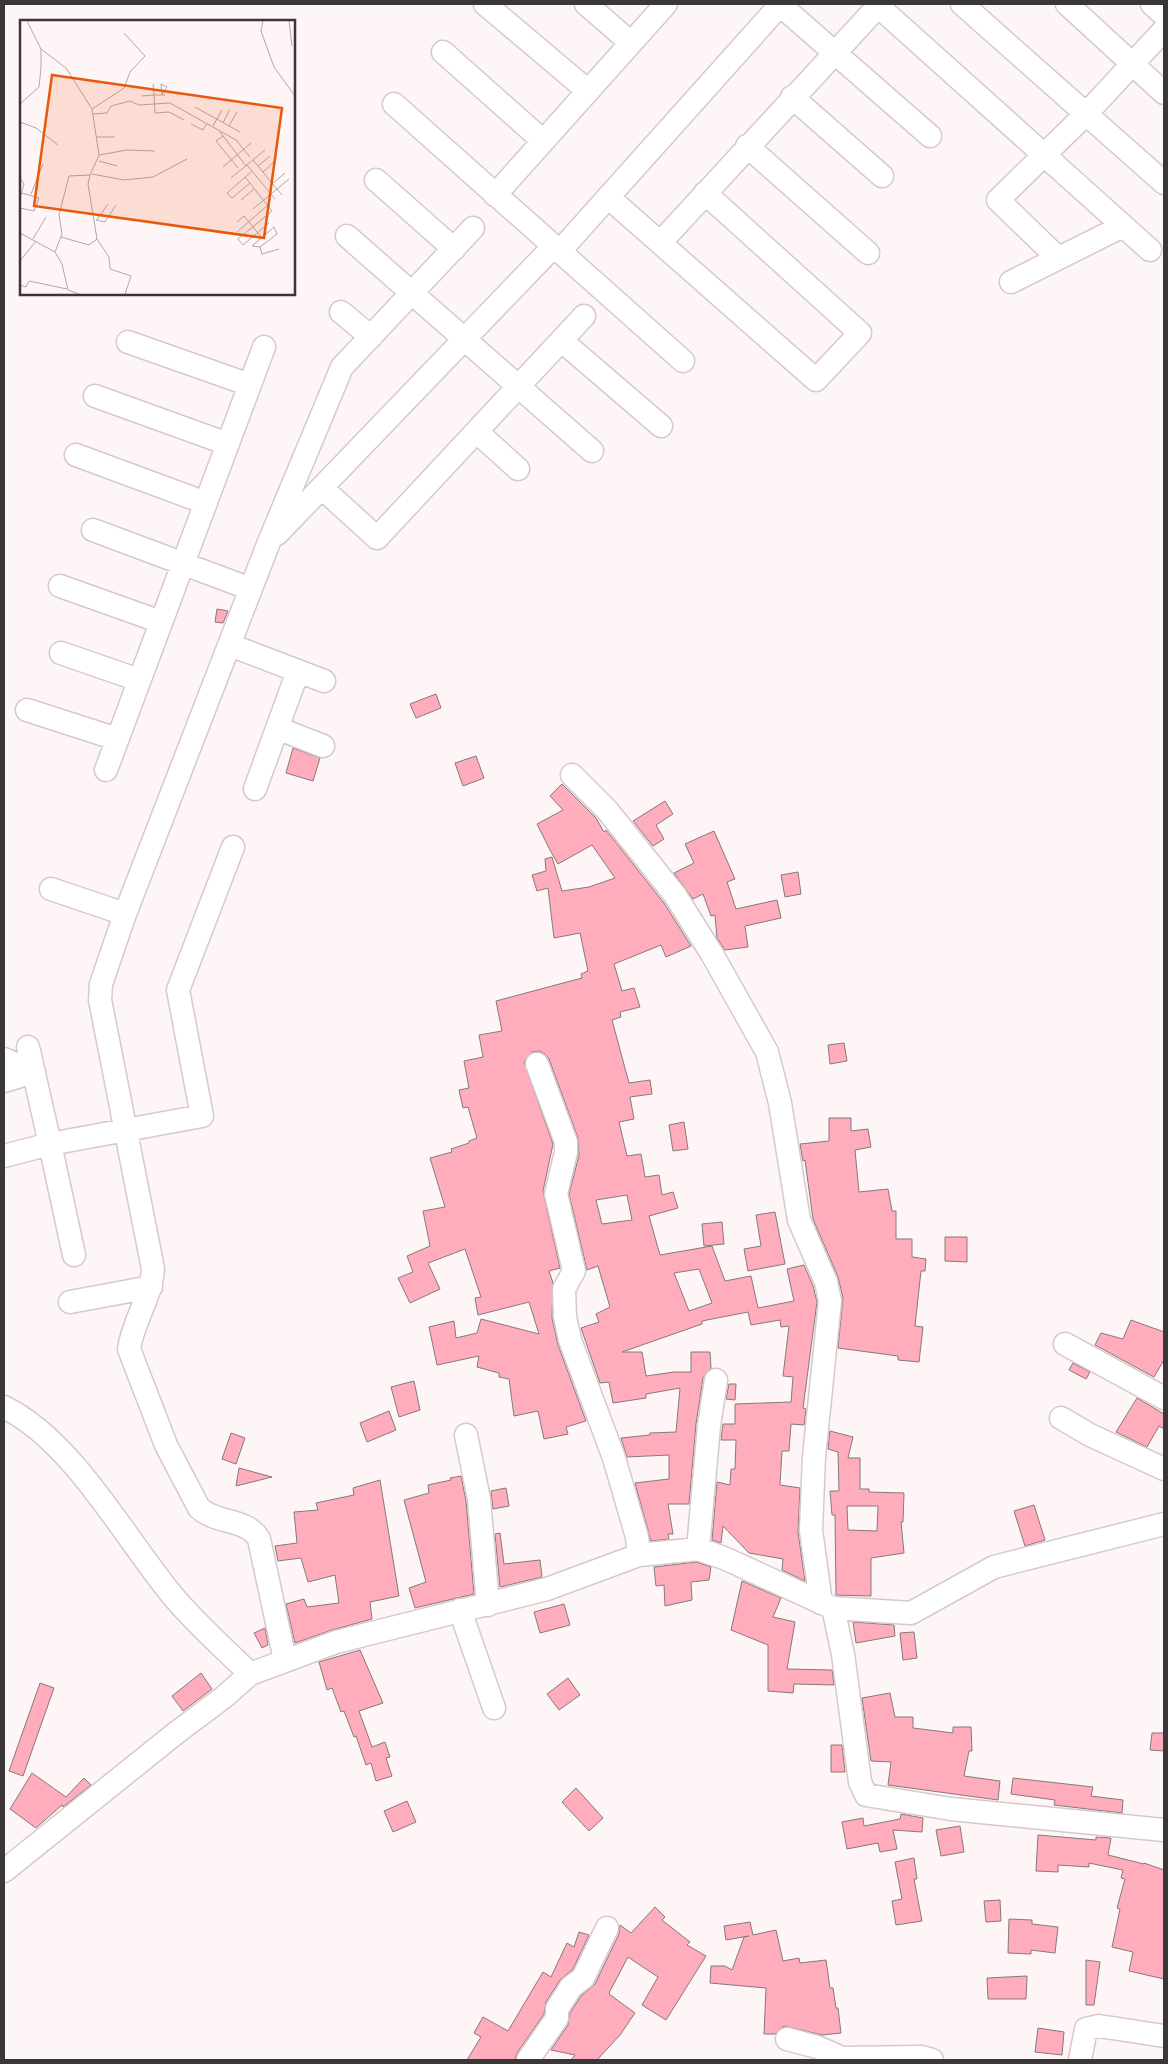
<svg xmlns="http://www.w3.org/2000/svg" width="1168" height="2064" font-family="'Roboto Serif',serif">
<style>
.building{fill:#ffacbd;stroke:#86797b;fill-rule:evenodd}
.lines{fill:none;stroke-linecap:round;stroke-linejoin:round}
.minor-casing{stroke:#d7c9cb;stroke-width:25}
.minor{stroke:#fff;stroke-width:22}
.inset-road{fill:none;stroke:#b0a9aa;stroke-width:1}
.view{fill:#e8590c;fill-opacity:0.15;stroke:#e8590c;stroke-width:2.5}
.inset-edge{fill:none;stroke:#3b3637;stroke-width:2.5}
</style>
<rect width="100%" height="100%" fill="#fef5f6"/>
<path class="building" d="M217,609L228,611L223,623L215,622Z
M436,694L441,708L416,718L410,704Z
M293,748L320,758L313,781L286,773Z
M476,756L484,778L463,786L455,763Z
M562,784L596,818L604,832L606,830L664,903L691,946L666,957L661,945L614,964L622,991L634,988L640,1007L620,1012L621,1017L612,1020L629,1083L650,1080L652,1094L630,1097L634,1119L619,1122L627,1156L641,1154L645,1177L659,1175L662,1195L673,1192L678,1208L649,1216L660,1255L712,1246L725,1281L751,1276L758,1308L794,1301L787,1269L804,1265L813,1286L817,1302L803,1408L806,1409L804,1425L791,1424L789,1451H782L780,1485L800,1488L798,1532L805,1581L782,1570L783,1559L749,1553L723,1526L721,1543L712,1540L717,1482L730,1485L731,1469H735L736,1440H721L723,1424H735V1404L791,1402L793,1377L783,1376L789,1326L781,1327L780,1320L751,1325L748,1312L702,1321V1324L622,1352H642L646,1376L674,1372H691V1352H710L711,1368L703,1378L696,1424L689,1504H668L673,1534H668L669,1539L651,1541L635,1483L669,1479V1455L627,1457L621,1438L650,1435V1433L676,1432L680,1388L646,1394V1398L613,1403L609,1382L600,1383L581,1328L599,1322L596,1314L610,1307L598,1266L587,1270L569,1194L579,1155L578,1138L549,1059L545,1054L539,1051L532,1052L524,1062L553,1144L543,1191L560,1268L549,1271L553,1283L552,1318L558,1345L586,1421L566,1427L568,1434L544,1439L538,1411L514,1416L509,1379L499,1377V1373L477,1367L479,1356L437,1365L429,1327L454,1321L456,1338L477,1333L481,1319L539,1334L529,1302L478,1315L475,1298L481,1297L465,1249L428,1263L440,1289L410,1303L398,1278L413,1272L407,1256L430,1246L423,1211L445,1207L430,1158L452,1152L451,1149L469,1143V1141L477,1138L468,1107L463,1108L459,1090L469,1088L464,1061L483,1057L479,1035L502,1031L496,1001L582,978L581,974L588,971L580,933L554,938L548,888L537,891L532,875L546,871L545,859L552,857L562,891L589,887L615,878L592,845L558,864L550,850L537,824L563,810L550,796ZM627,1195L632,1220L602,1224L596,1200ZM699,1269L712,1303L689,1311L674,1273Z
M665,801L673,814L656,825L664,839L653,846L633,821Z
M714,831L735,879L727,882L736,909L777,900L781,918L745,926L748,947L725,950L717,938L715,915L711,916L703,894L693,899L674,873L694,863L685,844Z
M798,872L801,894L785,897L781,875Z
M844,1043L847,1061L830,1064L828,1045Z
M829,1118H851V1131L868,1129L871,1147L855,1150L859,1192L888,1189L892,1211H896V1239H912V1257L926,1259L925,1271H921L915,1326L923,1327L919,1362L898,1360V1356L838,1348L843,1298L838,1277L813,1219L805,1160L803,1161L800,1144L829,1141Z
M684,1122L688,1149L673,1151L669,1125Z
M775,1212L785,1264L748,1271L744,1249L761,1246L756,1215Z
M722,1222L724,1244L704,1246L702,1224Z
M945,1237H967V1262L945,1261Z
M1131,1320L1164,1332V1360L1154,1377L1095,1345L1101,1333L1123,1339Z
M1073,1363L1090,1372L1086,1379L1069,1370Z
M414,1381L420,1410L399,1417L391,1387Z
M729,1384H736L735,1400L726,1399Z
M1137,1398L1164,1414V1429L1159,1426L1147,1447L1116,1432Z
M389,1411L396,1430L367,1442L360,1423Z
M830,1431L853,1437L848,1458H860V1489H869V1492L904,1493L903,1522H901L904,1553L871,1558V1596L836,1595L835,1515H832L830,1491H839L838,1452L828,1449ZM847,1506H878L877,1531L848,1530Z
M231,1433L245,1438L236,1464L222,1459Z
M239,1468L272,1477L236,1486Z
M461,1476L466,1501L474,1594L415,1608L409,1588L426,1582L404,1500L429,1493L428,1485L451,1480L450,1478Z
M380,1480L399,1596L370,1602L372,1619L332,1630L295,1643L286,1604L304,1599L307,1607L339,1603L335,1575L308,1582L301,1558L278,1561L275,1546L297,1543L294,1512L318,1510L316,1503L354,1495L353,1488Z
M506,1488L509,1506L493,1509L491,1491Z
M1034,1505L1045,1540L1025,1546L1014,1511Z
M500,1533L504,1564L540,1560L542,1577L500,1587L495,1534Z
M696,1562L711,1567L709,1580L691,1582L692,1600L665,1606L664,1585L656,1586L654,1567Z
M742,1581L781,1598L773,1617L795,1622L787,1669L832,1670L834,1685L794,1684L793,1693L768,1691V1645L731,1630Z
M564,1604L570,1625L540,1633L534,1612Z
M853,1622L894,1625L895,1636L856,1643Z
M265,1628L268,1645L262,1648L254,1633Z
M914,1632L917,1658L903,1660L900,1633Z
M360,1650L383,1703L359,1711L372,1747L385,1742L390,1757L386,1758L392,1776L376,1781L371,1763L366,1765L356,1736L354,1737L344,1711L341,1712L332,1688L327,1690L319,1662Z
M201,1673L212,1689L183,1711L172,1696Z
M568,1678L580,1695L559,1710L547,1694Z
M40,1683L54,1688L23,1776L9,1771Z
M890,1693L895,1717H913V1728L953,1733V1727H971L972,1751H969L964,1776L1000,1781L998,1800L888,1785L891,1762L871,1761L862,1698Z
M1152,1733H1164V1751L1150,1750Z
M831,1745H842L845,1772H831Z
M32,1773L66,1797L84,1778L91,1785L63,1807L62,1805L36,1828L10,1809Z
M1013,1778L1093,1787L1091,1796L1123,1800L1122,1813L1054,1805L1055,1800L1011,1794Z
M576,1788L603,1818L589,1831L562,1802Z
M407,1801L416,1822L393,1832L384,1811Z
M901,1814L923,1818L922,1832L893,1830L897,1849L880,1852L878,1843L847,1849L842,1822L863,1818L864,1826L900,1819Z
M960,1826L964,1852L941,1856L936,1830Z
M1038,1835L1096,1840V1837L1111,1838L1108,1855L1144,1864V1863L1164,1870V1979L1129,1971L1133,1952L1112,1947L1120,1909L1117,1908L1125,1879L1121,1878L1123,1870L1089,1863V1867L1058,1865V1872L1036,1871Z
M914,1858L917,1879H914L922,1921L896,1925L892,1901L902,1899L895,1862Z
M1000,1900L1001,1921L986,1922L984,1901Z
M655,1907L665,1917L662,1920L690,1942L687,1945L706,1956L666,2020L642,2005L658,1977L628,1957L610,1991L609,1994L635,2013L620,2035L597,2060H571L575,2055L551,2050L568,2025L570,2013L581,1996L595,1984L619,1934L620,1925L631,1933Z
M1009,1919L1032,1920V1924L1058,1927L1055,1953L1031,1950V1954L1008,1953Z
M750,1922L753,1935L776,1930L783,1961L799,1958L800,1963L826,1960L830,1988H833L836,2008H838L841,2033L822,2035L784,2026L775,2034H764L766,1988L710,1983L711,1966H725L732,1970L744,1937L749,1936L726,1940L724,1926Z
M579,1932L589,1935L573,1969L560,1980L546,2002L544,2014L517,2053L515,2060H467L481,2037L474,2033L483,2017L508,2031L543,1972L551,1977L567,1943L574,1947Z
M1086,1960L1100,1962L1094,2005H1086Z
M1027,1976L1026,1999H988L987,1978Z
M1038,2028L1064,2032L1062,2055L1035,2052Z"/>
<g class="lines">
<defs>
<path id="minor" d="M485,4L588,91
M586,4L631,43
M779,4L930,136
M962,4L1164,183
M1067,4L1164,93
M1152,4L1164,15
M878,6L1150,250
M443,52L543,141
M792,97L882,176
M394,104L683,361
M747,146L868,253
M376,180L454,249
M495,195L666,4
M608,197L816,380L860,333L705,193
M347,236L592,451
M660,243L880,4
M559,252L780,5
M1058,258L998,200L1086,114L1164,30
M1011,282L1123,226
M341,312L371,337
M562,341L661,426
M128,342L250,385
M95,396L228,444
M477,432L518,469
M76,455L206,503
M323,489L377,538L584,316
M93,530L251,589
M277,534L553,247
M60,586L161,622
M230,645L298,671L255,789
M61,653L139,680
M298,671L324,681
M27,710L117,739
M277,728L323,746
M106,770L264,347
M572,775L607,810L675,895L712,954L767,1052L780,1103L799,1220L826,1282L830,1301L814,1457L811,1530L821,1603
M51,889L125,914
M4,1059L34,1072
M537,1064L566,1142V1152L556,1194L574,1271L564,1289L565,1317L570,1340L614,1458L637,1537L639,1555
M4,1081L34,1072
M4,1156L50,1144L28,1047
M74,1255L50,1144L202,1116L178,990L233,847
M70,1302L151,1287
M1065,1344L1164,1398
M4,1407C73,1441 124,1537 172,1595C195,1623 224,1648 250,1674
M1061,1418L1090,1435L1164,1469
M466,1435L479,1499L488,1605
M698,1549L709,1426L716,1380
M833,1608L911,1613L994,1567L1164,1524
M460,1610L494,1708
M285,1660L259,1539C247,1518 216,1524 199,1508L166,1445L129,1349C133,1321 151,1298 153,1269L100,1000L101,984L125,914L269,542L342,367L473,228
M4,1871L176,1733L224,1697L250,1674L336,1642L547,1589L639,1555L698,1549L724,1558L833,1608L843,1654L860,1782L866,1795L951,1809L1164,1830
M787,2039L817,2047L842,2058L922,2057L932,2060
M528,2060L557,2018V2009L571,1987L583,1978L607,1928
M1080,2060L1086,2029L1099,2026L1164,2036"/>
</defs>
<use href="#minor" class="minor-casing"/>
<use href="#minor" class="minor"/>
</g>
<g transform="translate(20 20)">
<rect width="275" height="275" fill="#fef5f6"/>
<path class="inset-road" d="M243,1L241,11L254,47L275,76M269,1L272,26M21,29L46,48L72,89L79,135L70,155L49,156L39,195L42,214L35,232M133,64L134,75H145M141,64L147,67L142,75ZM121,76L134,75L135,93L149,92L164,100M0,84L19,67L21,48V29L7,1M175,87L220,112M72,89L104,68L110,52L125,36L104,13M73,94L87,93L91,86L110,81L119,85L150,83L216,120L230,137M0,102L16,108L38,125M203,103L210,89M171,104L183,110L187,103M193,106L202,90M209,106L217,92M200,112L226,146M203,116L196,121L218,148M76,117H95M79,135L107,130L135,131M233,140L262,175M79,141L97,146M227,145L255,179M238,146L250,136M203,147L231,123M243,152L255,141M72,154L104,160L133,157L167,139M225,157L252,191L218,219L223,225L249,203M0,158L4,164L0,178M211,158L245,130M230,163L212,178L207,173L231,152M253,163L265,153M11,174L23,144M221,180L234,169M0,188L14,191L19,178L2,173M233,189L269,159M77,200L85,202L96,185M76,201L88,184M217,202L224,196L242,218M217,212L248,185M0,213L35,232L42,244L48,270L59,274M41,217L69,225L77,219L68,164L70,155M13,219L26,197M77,219L89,237L90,249L111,256L105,274M240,227L257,214L254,207L232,226L240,227L242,234L259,229M0,241L16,221M0,265L6,267L9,261L47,269"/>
<path class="view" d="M32,55L262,88L244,218L14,186Z"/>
<rect width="275" height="275" class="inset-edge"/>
</g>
<rect width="1168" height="2064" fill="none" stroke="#3b3637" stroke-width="10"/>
</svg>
